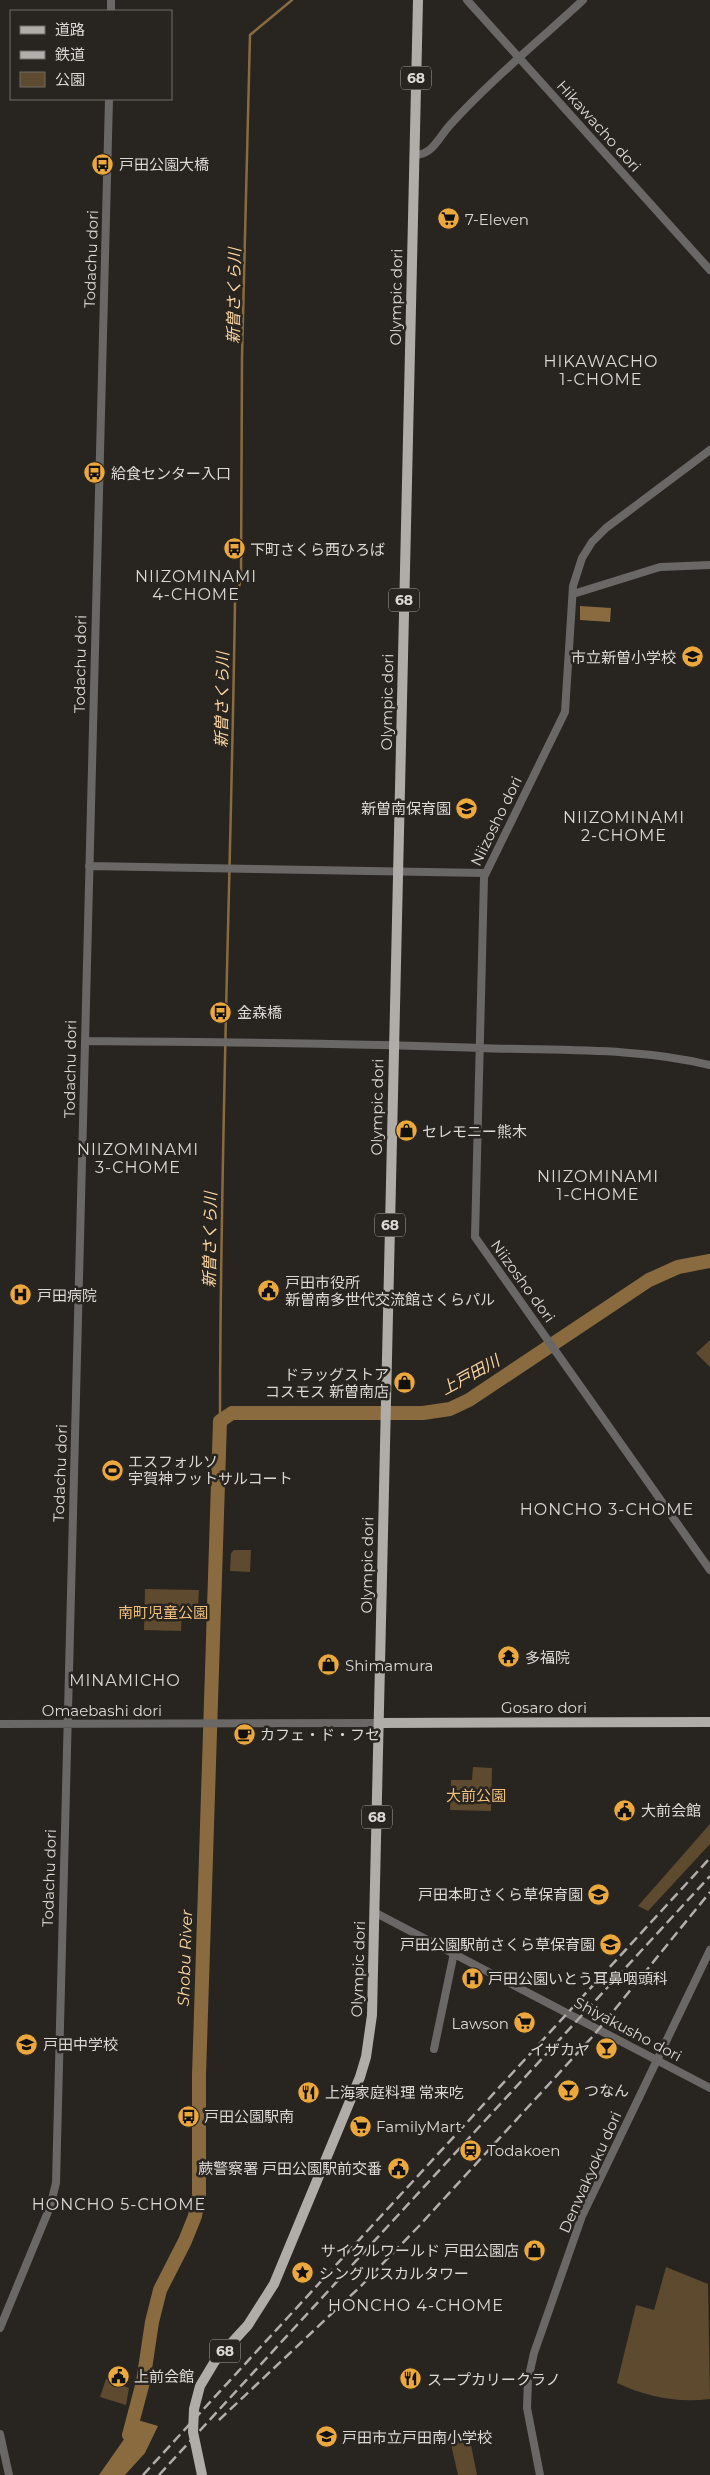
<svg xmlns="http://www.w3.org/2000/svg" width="710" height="2475" font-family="Montserrat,'Noto Sans JP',sans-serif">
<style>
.green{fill:#5e4a2f}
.water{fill:#8a6b3f}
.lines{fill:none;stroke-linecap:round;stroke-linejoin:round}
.stream{stroke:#8a6b3f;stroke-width:2.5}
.river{stroke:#8a6b3f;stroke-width:14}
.minor{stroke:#6a6866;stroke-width:8}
.major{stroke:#b0aca7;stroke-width:10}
.rail{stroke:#b2aeab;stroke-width:2.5;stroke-dasharray:10 5;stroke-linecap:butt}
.labels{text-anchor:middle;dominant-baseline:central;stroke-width:5;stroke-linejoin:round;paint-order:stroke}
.shield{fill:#282420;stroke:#a5a29f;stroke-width:1}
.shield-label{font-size:14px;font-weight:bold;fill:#dbd8d5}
.street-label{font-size:15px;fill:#dbd8d5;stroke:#282420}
.poi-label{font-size:15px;fill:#dbd8d5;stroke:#282420;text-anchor:start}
.park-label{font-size:15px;fill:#f0bf7b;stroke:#282420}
.water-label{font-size:16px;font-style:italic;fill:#fcd59f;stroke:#282420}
.neighbourhood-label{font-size:16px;letter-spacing:1px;fill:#dbd8d5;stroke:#282420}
</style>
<rect width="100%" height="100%" fill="#282420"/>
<path class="green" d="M710,1340V1367L696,1353Z
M234,1550H251L250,1572L230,1571L231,1553Z
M145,1589L199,1590L198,1609H182L181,1631L144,1630Z
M473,1767L492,1768L491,1811L450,1810L451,1780H472Z
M710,1824V1844L648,1911L638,1906Z
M666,2267L708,2284L710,2399C677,2403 647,2397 617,2383L636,2305L654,2310Z
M106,2379L129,2388L126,2405L100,2397Z
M450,2440H470L477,2475H458Z"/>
<path class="water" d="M580,606L611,608L610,622L580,620Z
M131,2418L158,2426L145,2453L125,2475H99L127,2435Z"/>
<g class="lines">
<path class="stream" d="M220,1421C220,1148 231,875 235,602L241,579L242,357L250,35L292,0"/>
<path class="river" d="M129,2435L143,2382L152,2322L160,2290L185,2241L195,2216L199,2195V2075L220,1421L232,1413H423L450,1409L469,1400L649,1280L678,1267L710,1261"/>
<path class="minor" d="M467,0L710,270
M111,11V0
M414,155C432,156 439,137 450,125C491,80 539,41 583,0
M710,450L606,528L592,542L582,558L573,586L565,712L484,877L475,1237L710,1570
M573,594L660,567L710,565
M89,866L485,873
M85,1041C217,1042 349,1043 481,1048C558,1051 635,1047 710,1065
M0,1724L379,1723
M374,1912L710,2088
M434,2049L454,1953
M0,2328L50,2207L56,2183L109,99
M0,2434L9,2475
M540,2475L527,2408L528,2380L534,2353L582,2216L710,1950"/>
<path class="major" d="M379,1723L710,1722
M202,2475L193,2432L194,2409L200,2386L215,2361L248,2325L274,2284L360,2077L366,2057L372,2015L418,0"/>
<path class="rail" d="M219,2420L362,2285L419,2226L594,2035L710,1892
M143,2475L710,1858
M159,2475L710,1876"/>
</g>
<defs>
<symbol id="bus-disc" viewBox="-11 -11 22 22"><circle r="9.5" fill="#eda83b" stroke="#282420"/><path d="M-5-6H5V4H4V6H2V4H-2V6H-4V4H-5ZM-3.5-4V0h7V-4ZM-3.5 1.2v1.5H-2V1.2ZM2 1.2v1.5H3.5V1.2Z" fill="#111"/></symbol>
<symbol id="supermarket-disc" viewBox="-11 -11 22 22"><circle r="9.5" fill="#eda83b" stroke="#282420"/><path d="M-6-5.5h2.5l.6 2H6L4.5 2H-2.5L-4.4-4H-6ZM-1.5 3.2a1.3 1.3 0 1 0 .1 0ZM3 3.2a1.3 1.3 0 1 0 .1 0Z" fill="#111"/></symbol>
<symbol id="school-disc" viewBox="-11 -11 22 22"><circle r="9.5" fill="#eda83b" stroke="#282420"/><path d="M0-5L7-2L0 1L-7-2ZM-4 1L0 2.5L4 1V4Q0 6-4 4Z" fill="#111"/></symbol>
<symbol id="shop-disc" viewBox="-11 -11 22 22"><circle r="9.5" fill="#eda83b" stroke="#282420"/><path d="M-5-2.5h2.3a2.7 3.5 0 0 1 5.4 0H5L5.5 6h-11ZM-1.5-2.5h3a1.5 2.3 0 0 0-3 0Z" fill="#111"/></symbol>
<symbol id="civic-disc" viewBox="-11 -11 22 22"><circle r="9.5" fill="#eda83b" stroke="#282420"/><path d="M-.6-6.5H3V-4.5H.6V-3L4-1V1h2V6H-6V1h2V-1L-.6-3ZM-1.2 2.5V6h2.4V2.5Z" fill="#111"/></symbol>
<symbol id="hospital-disc" viewBox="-11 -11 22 22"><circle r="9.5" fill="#eda83b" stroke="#282420"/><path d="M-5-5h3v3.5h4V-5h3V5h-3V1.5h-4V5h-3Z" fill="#111"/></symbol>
<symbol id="stadium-disc" viewBox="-11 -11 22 22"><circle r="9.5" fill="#eda83b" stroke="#282420"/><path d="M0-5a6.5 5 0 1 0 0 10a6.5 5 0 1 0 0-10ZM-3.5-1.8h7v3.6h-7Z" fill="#111"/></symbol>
<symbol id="temple-disc" viewBox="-11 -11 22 22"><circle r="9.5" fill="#eda83b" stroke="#282420"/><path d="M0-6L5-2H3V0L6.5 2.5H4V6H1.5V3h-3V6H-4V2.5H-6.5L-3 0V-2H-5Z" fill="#111"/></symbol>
<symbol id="cafe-disc" viewBox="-11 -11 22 22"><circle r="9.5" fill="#eda83b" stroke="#282420"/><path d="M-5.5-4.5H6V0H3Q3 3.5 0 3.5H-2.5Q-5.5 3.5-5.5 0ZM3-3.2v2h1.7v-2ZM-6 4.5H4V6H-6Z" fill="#111"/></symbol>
<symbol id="bar-disc" viewBox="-11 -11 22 22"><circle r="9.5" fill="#eda83b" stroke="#282420"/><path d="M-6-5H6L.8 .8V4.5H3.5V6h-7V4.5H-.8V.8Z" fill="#111"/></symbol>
<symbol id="restaurant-disc" viewBox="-11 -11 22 22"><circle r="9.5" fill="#eda83b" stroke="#282420"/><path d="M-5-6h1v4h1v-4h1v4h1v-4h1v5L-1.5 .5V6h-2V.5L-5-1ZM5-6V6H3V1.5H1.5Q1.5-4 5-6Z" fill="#111"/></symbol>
<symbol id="station-disc" viewBox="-11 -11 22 22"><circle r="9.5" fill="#eda83b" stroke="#282420"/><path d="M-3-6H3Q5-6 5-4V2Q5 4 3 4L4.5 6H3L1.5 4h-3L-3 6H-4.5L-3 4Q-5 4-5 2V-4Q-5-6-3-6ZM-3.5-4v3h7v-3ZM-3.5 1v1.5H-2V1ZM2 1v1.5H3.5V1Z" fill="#111"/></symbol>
<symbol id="sight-disc" viewBox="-11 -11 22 22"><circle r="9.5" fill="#eda83b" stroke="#282420"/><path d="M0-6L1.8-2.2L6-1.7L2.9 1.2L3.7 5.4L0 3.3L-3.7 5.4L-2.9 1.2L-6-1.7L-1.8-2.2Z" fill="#111"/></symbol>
</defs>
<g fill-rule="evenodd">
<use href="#bus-disc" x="90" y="152" width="25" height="25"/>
<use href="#supermarket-disc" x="436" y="206" width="25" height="25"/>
<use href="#bus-disc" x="82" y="460" width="25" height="25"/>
<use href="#bus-disc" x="222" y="536" width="25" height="25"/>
<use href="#school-disc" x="680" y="644" width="25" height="25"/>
<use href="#school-disc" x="454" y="796" width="25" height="25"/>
<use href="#bus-disc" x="208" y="1000" width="25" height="25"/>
<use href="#shop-disc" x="394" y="1118" width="25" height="25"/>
<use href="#civic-disc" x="256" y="1278" width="25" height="25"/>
<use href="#hospital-disc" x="8" y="1282" width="25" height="25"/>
<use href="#shop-disc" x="392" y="1370" width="25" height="25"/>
<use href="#stadium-disc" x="100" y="1458" width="25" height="25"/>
<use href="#temple-disc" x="496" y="1644" width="25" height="25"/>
<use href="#shop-disc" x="316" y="1652" width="25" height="25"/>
<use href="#cafe-disc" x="232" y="1722" width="25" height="25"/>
<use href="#civic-disc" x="612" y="1798" width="25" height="25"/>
<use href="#school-disc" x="586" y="1882" width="25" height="25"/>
<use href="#school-disc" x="598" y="1932" width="25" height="25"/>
<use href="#hospital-disc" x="460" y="1966" width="25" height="25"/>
<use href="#supermarket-disc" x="512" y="2010" width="25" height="25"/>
<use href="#school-disc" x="14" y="2032" width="25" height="25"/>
<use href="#bar-disc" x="594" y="2036" width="25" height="25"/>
<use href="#bar-disc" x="556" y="2078" width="25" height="25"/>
<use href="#restaurant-disc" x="296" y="2080" width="25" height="25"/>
<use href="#bus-disc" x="176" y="2104" width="25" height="25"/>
<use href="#supermarket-disc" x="348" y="2114" width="25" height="25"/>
<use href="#station-disc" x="458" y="2138" width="25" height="25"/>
<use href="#civic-disc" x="386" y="2156" width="25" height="25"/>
<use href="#shop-disc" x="522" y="2238" width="25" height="25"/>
<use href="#sight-disc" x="290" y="2260" width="25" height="25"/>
<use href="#civic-disc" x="106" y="2364" width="25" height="25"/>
<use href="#restaurant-disc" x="398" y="2366" width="25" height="25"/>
<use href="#school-disc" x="314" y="2424" width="25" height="25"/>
</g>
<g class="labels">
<g class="shield">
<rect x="401" y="66.5" width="30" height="23" rx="4"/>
<rect x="389" y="588.5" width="30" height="23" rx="4"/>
<rect x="375" y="1213.5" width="30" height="23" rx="4"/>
<rect x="362" y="1805.5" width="30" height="23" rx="4"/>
<rect x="210" y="2339.5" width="30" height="23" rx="4"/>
</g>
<g class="shield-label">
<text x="416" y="78">68</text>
<text x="404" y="600">68</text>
<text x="390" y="1225">68</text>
<text x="377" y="1817">68</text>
<text x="225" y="2351">68</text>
</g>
<g class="street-label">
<text transform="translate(599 126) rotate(48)">Hikawacho dori</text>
<text transform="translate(91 259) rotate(-88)">Todachu dori</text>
<text transform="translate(396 297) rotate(-89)">Olympic dori</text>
<text transform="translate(80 664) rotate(-89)">Todachu dori</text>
<text transform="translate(387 702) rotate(-89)">Olympic dori</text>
<text transform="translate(496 821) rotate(-64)">Niizosho dori</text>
<text transform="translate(70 1069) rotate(-89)">Todachu dori</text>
<text transform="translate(377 1107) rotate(-89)">Olympic dori</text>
<text transform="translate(523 1281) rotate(54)">Niizosho dori</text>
<text transform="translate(60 1473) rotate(-88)">Todachu dori</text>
<text transform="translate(367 1565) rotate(-89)">Olympic dori</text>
<text x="544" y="1707">Gosaro dori</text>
<text x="102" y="1710">Omaebashi dori</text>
<text transform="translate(49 1878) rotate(-88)">Todachu dori</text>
<text transform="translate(358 1969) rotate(-88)">Olympic dori</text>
<text transform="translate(628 2029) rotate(28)">Shiyakusho dori</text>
<text transform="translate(590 2172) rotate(-66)">Denwakyoku dori</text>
</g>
<g class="poi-label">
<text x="119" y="164">戸田公園大橋</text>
<text x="465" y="219">7-Eleven</text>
<text x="111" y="473">給食センター入口</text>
<text x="250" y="549">下町さくら西ひろば</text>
<text x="676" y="657" text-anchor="end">市立新曽小学校</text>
<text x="451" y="808" text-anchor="end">新曽南保育園</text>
<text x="237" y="1012">金森橋</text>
<text x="422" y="1131">セレモニー熊木</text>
<text x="285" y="1282">戸田市役所<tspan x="285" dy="17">新曽南多世代交流館さくらパル</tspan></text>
<text x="37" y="1295">戸田病院</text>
<text x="389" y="1374" text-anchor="end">ドラッグストア<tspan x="389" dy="17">コスモス 新曽南店</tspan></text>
<text x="128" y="1461">エスフォルソ<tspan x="128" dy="17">宇賀神フットサルコート</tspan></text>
<text x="525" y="1657">多福院</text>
<text x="345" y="1665">Shimamura</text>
<text x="260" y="1734">カフェ・ド・フセ</text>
<text x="641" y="1810">大前会館</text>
<text x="583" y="1894" text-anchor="end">戸田本町さくら草保育園</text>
<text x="595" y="1944" text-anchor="end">戸田公園駅前さくら草保育園</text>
<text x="488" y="1978">戸田公園いとう耳鼻咽頭科</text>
<text x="509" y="2023" text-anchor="end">Lawson</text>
<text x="43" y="2044">戸田中学校</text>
<text x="590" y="2049" text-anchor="end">イザカヤ</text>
<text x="584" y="2090">つなん</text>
<text x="325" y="2092">上海家庭料理 常来吃</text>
<text x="204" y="2116">戸田公園駅南</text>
<text x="376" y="2126">FamilyMart</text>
<text x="487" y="2150">Todakoen</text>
<text x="382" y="2168" text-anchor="end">蕨警察署 戸田公園駅前交番</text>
<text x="519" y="2250" text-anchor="end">サイクルワールド 戸田公園店</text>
<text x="319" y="2273">シングルスカルタワー</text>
<text x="134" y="2376">上前会館</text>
<text x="427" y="2379">スープカリークラノ</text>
<text x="342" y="2437">戸田市立戸田南小学校</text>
</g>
<g class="park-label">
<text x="163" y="1612">南町児童公園</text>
<text x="476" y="1795">大前公園</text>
</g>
<g class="water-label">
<text transform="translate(234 296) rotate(-89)">新曽さくら川</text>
<text transform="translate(222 700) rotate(-89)">新曽さくら川</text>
<text transform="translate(210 1240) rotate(-89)">新曽さくら川</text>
<text transform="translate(470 1375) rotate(-29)">上戸田川</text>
<text transform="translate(185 1958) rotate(-88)">Shobu River</text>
</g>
<g class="neighbourhood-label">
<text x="601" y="361">HIKAWACHO<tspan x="601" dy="18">1-CHOME</tspan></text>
<text x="196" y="576">NIIZOMINAMI<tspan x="196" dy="18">4-CHOME</tspan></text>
<text x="624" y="817">NIIZOMINAMI<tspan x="624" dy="18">2-CHOME</tspan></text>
<text x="138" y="1149">NIIZOMINAMI<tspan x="138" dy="18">3-CHOME</tspan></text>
<text x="598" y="1176">NIIZOMINAMI<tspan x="598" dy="18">1-CHOME</tspan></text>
<text x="607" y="1509">HONCHO 3-CHOME</text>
<text x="125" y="1680">MINAMICHO</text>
<text x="119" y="2204">HONCHO 5-CHOME</text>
<text x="416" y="2305">HONCHO 4-CHOME</text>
</g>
</g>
<rect x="10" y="10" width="162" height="90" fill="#282420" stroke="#706c68"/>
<rect x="20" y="26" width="25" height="8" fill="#b0aca7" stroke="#706c68"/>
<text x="55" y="35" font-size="15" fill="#dbd8d5">道路</text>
<rect x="20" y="51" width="25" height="8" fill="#b2aeab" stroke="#706c68"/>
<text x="55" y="60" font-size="15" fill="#dbd8d5">鉄道</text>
<rect x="20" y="72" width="25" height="15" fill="#5e4a2f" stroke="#706c68"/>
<text x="55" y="85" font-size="15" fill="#dbd8d5">公園</text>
</svg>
